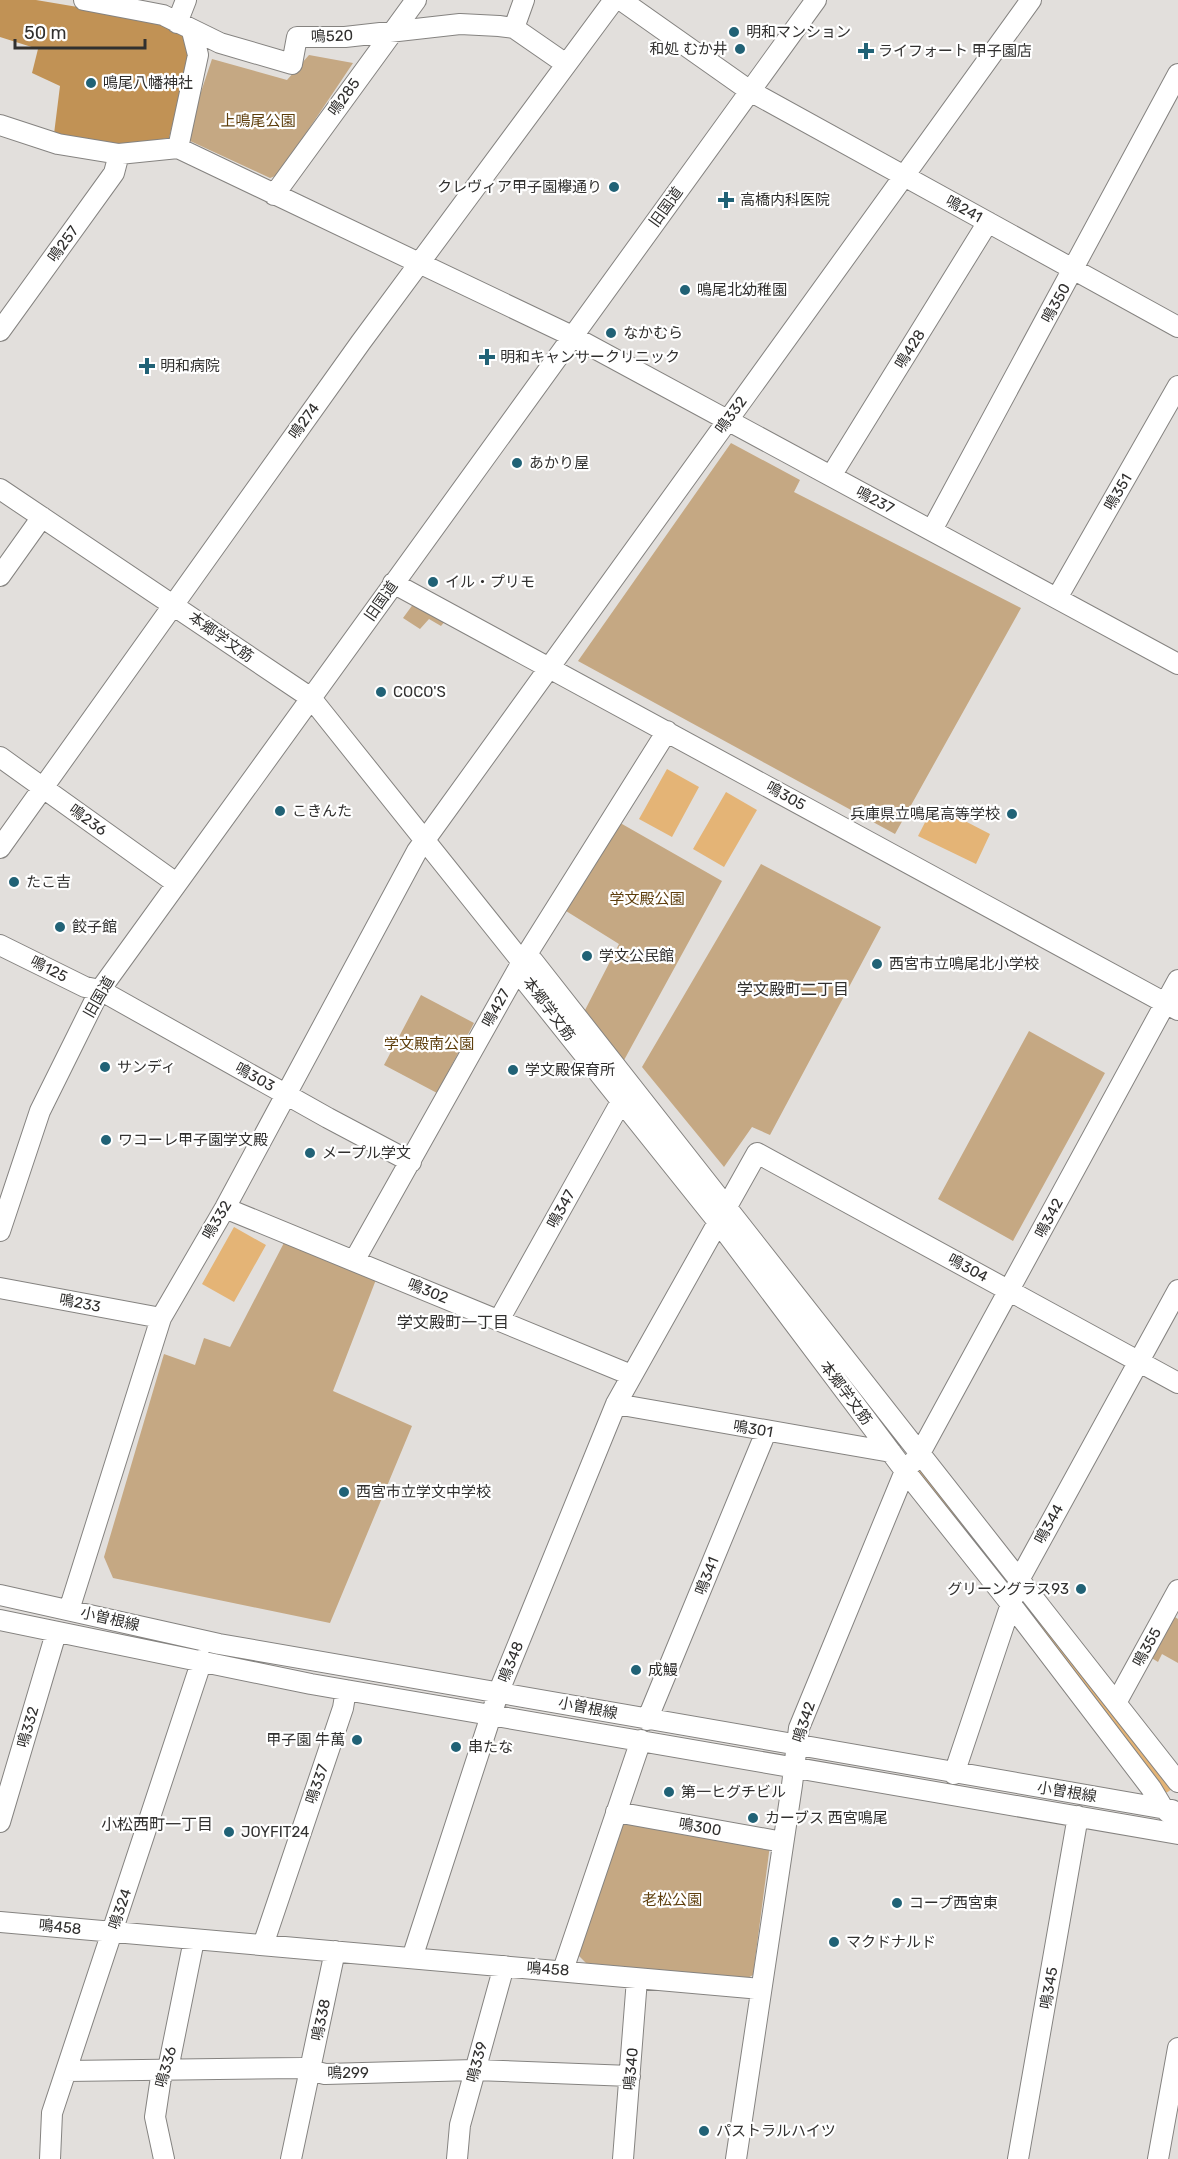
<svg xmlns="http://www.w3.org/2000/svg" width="1178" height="2159" font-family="Rubik,'Noto Sans JP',sans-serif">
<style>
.green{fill:#c5a883}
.forest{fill:#c19255}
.water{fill:#e4b476}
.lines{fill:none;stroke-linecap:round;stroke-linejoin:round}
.river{stroke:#e4b476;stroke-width:32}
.minor-casing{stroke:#858380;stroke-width:22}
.minor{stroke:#fff;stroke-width:20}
.poi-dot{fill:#216276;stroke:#fff;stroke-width:2}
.labels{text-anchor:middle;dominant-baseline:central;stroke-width:4.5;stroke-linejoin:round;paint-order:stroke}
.poi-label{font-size:15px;fill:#31302f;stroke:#fff;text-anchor:start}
.street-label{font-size:15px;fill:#31302f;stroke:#fff}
.park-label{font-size:15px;fill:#5e3e0c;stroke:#fff}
.neighbourhood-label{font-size:16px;fill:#31302f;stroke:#fff}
</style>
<rect width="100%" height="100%" fill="#e2dfdc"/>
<path class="green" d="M309,55L353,63L278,175L270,178L188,140L187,134L212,59L287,80Z
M731,443L800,480L794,492L1021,608L895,834L578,661Z
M414,603L446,620L441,626L429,619L420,629L403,618Z
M615,820L722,881L623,1062L583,1014L619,944L558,906Z
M761,864L881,927L770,1135L752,1127L724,1167L642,1067Z
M421,995L474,1023L437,1093L384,1065Z
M1029,1031L1105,1073L1013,1241L938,1199Z
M287,1237L377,1277L333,1391L412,1426L330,1623L113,1578L104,1557L164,1354L195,1365L204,1338L230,1347Z
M1172,1615L1178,1619V1663L1162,1654L1158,1662L1150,1657Z
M622,1820L770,1845L753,1975L746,1979L586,1963L578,1955Z"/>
<path class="forest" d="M0,0H36L161,21L186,36L191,52L169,138L117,146L54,134L60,86L32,73L38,49L0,37Z"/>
<path class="water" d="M667,769L699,787L672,837L639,819Z
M726,792L757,810L724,867L693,849Z
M934,805L990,834L976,864L918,836Z
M234,1227L266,1245L234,1302L202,1284Z"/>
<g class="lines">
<path class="river" d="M817,1339L887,1428
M924,1476L1160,1778"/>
<defs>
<path id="minor" d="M84,0L163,15L220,43L292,64L297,37H345L460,24L499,26L514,28L566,64
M621,0L750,91L1178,327
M177,23L186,0
M514,28L524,0
M0,125L58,144L119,154L178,148L572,336L1178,664
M178,148L198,55L192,31
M274,195L416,0
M0,331L114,173L119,154
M831,476L988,222
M0,489L311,698L522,962V977L718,1222L905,1471L1010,1603L1151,1788L1163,1808L1178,1821
M932,530L1178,74
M0,576L42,517
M393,583L1178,1010
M1057,598L1178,386
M0,757L176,883
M0,848L361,342L614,0
M0,945L85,987L100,990L328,1118L411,1162
M522,962L533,961L1178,1782
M225,1208L631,1375
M0,1231L40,1111L100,990L816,0
M354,1261L522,962L667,731
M0,1288L161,1318
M499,1320L627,1091
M616,1404L891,1452
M0,1595L219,1644L1172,1810
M69,1610L161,1318L225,1208L417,851L1031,0
M0,1620L311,1684L1178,1834
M1116,1703L1178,1590
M647,1720L766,1432
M954,1774L1019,1580L1178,1290
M616,1812L783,1842
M0,1822L56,1633
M0,1922L761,1989
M263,1945L343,1708L346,1690
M412,1958L499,1691L616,1404L757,1153L1178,1383
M563,1970L641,1740
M66,2071L302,2068L325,2074L475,2070L630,2076
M50,2159L52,2113L202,1660
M164,2159L155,2117L161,2077L168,2069L194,1940
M291,2159L335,1951
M457,2159L460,2125L504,1966
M623,2159L637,1979
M736,2159L792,1785L799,1728L905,1471L919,1455L1178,980
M1018,2159L1078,1816
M1158,2159L1178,2048"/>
</defs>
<use href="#minor" class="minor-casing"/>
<use href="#minor" class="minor"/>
</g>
<g class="poi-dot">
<circle cx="734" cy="32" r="6"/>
<circle cx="740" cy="49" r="6"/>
<path d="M863 42h6v6h6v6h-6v6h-6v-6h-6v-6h6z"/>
<circle cx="91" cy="83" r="6"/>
<circle cx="614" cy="187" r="6"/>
<path d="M723 191h6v6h6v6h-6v6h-6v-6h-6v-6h6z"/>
<circle cx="685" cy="290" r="6"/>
<circle cx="611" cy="333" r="6"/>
<path d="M484 348h6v6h6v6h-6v6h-6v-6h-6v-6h6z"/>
<path d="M144 357h6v6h6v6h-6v6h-6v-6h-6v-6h6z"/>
<circle cx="517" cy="463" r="6"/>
<circle cx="433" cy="582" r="6"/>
<circle cx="381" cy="692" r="6"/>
<circle cx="280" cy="811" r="6"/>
<circle cx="1012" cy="814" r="6"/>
<circle cx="14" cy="882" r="6"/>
<circle cx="60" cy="927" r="6"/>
<circle cx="587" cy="956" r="6"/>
<circle cx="877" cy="964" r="6"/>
<circle cx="105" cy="1067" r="6"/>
<circle cx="513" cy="1070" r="6"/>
<circle cx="106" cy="1140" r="6"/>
<circle cx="310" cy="1153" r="6"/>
<circle cx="344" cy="1492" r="6"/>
<circle cx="1081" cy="1589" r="6"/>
<circle cx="636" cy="1670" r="6"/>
<circle cx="357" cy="1740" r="6"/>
<circle cx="456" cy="1747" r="6"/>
<circle cx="669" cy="1792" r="6"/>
<circle cx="753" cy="1818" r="6"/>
<circle cx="229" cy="1832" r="6"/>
<circle cx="897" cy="1903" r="6"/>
<circle cx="834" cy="1942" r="6"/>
<circle cx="704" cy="2131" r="6"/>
</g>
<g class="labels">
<g class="poi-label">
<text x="746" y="32">明和マンション</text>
<text x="728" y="49" text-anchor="end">和処 むか井</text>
<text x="878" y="51">ライフォート 甲子園店</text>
<text x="103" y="83">鳴尾八幡神社</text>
<text x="602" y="187" text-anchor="end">クレヴィア甲子園欅通り</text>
<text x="740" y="200">高橋内科医院</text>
<text x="697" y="290">鳴尾北幼稚園</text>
<text x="623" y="333">なかむら</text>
<text x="500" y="357">明和キャンサークリニック</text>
<text x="160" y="366">明和病院</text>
<text x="529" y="463">あかり屋</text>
<text x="445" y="582">イル・プリモ</text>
<text x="393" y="692">COCO'S</text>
<text x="292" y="811">こきんた</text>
<text x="1000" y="814" text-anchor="end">兵庫県立鳴尾高等学校</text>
<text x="26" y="882">たこ吉</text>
<text x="72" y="927">餃子館</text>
<text x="599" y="956">学文公民館</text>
<text x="889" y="964">西宮市立鳴尾北小学校</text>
<text x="117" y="1067">サンディ</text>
<text x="525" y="1070">学文殿保育所</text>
<text x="118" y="1140">ワコーレ甲子園学文殿</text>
<text x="322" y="1153">メープル学文</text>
<text x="356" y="1492">西宮市立学文中学校</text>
<text x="1069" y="1589" text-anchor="end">グリーングラス93</text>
<text x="648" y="1670">成鰻</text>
<text x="345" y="1740" text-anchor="end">甲子園 牛萬</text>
<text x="468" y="1747">串たな</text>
<text x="681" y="1792">第一ヒグチビル</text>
<text x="765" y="1818">カーブス 西宮鳴尾</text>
<text x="241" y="1832">JOYFIT24</text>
<text x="909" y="1903">コープ西宮東</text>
<text x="846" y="1942">マクドナルド</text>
<text x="716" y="2131">パストラルハイツ</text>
</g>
<g class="street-label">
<text transform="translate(332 36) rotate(-2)">鳴520</text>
<text transform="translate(344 97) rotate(-54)">鳴285</text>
<text transform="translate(666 207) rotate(-54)">旧国道</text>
<text transform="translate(964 209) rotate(29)">鳴241</text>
<text transform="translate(63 244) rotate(-54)">鳴257</text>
<text transform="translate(1056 303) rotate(-61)">鳴350</text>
<text transform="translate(910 349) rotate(-58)">鳴428</text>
<text transform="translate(731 415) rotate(-54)">鳴332</text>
<text transform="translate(304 421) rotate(-54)">鳴274</text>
<text transform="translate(1118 492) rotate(-60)">鳴351</text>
<text transform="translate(875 500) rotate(28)">鳴237</text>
<text transform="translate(381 601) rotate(-55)">旧国道</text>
<text transform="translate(221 637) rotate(35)">本郷学文筋</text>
<text transform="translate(786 796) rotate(29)">鳴305</text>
<text transform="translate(88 820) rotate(36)">鳴236</text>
<text transform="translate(49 969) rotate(27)">鳴125</text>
<text transform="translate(99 997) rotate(-60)">旧国道</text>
<text transform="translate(496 1008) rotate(-61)">鳴427</text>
<text transform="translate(549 1009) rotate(53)">本郷学文筋</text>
<text transform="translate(255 1077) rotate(29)">鳴303</text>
<text transform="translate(561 1209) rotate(-61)">鳴347</text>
<text transform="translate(1049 1218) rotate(-62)">鳴342</text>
<text transform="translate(217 1220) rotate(-60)">鳴332</text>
<text transform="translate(968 1268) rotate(28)">鳴304</text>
<text transform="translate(428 1291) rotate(22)">鳴302</text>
<text transform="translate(80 1303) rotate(11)">鳴233</text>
<text transform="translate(846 1393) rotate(53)">本郷学文筋</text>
<text transform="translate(753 1429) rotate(10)">鳴301</text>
<text transform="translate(1049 1524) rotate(-61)">鳴344</text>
<text transform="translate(707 1576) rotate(-68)">鳴341</text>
<text transform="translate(110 1619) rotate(13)">小曽根線</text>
<text transform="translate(1147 1647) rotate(-61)">鳴355</text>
<text transform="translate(511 1662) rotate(-68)">鳴348</text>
<text transform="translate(588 1708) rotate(11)">小曽根線</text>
<text transform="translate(804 1722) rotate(-72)">鳴342</text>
<text transform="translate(28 1727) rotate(-74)">鳴332</text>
<text transform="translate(317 1784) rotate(-71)">鳴337</text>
<text transform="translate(1067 1792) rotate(9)">小曽根線</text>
<text transform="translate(700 1827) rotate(10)">鳴300</text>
<text transform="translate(120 1909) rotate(-71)">鳴324</text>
<text transform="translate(60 1927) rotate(6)">鳴458</text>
<text transform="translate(548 1969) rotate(4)">鳴458</text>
<text transform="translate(1049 1988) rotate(-80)">鳴345</text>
<text transform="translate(321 2020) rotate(-78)">鳴338</text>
<text transform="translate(477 2062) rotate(-75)">鳴339</text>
<text transform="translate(166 2067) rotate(-74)">鳴336</text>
<text transform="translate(631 2069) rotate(-85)">鳴340</text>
<text x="348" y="2073">鳴299</text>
</g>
<g class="park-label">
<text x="258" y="121">上鳴尾公園</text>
<text x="647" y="899">学文殿公園</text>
<text x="429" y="1044">学文殿南公園</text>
<text x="672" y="1900">老松公園</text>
</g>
<g class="neighbourhood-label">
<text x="793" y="989">学文殿町二丁目</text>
<text x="453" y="1322">学文殿町一丁目</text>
<text x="157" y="1824">小松西町一丁目</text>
</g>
</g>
<path d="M15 39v9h130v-9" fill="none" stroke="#31302f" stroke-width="3"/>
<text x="24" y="39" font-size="18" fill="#31302f" stroke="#ffffff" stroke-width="4.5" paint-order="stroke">50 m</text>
</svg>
